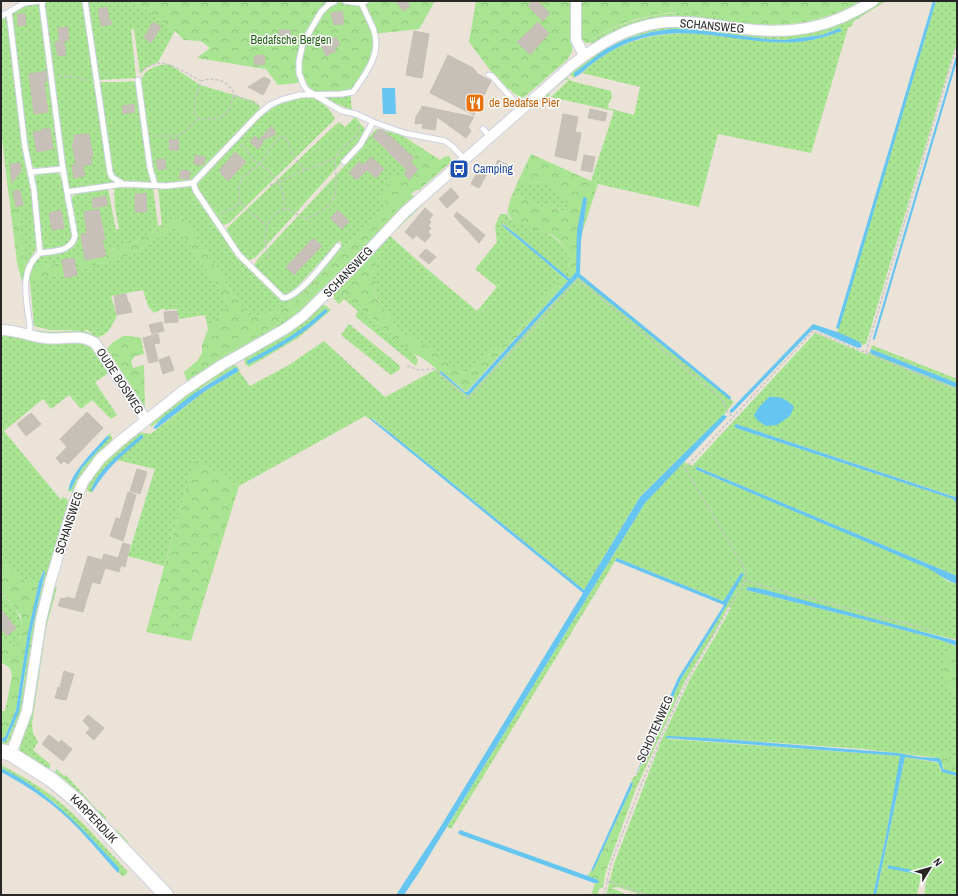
<svg xmlns="http://www.w3.org/2000/svg" width="958" height="896" font-family="'Archivo Narrow',sans-serif">
<style>
.grass{fill:url(#grass-dots)}
.forest{fill:url(#forest-crowns)}
.water{fill:#66c5f1}
.lines{fill:none;stroke-linecap:round;stroke-linejoin:round}
.stream{stroke:#66c5f1;stroke-width:3}
.building{fill:#c6c0b8;stroke:#c5c0b2}
.lane-casing{stroke:#cdd0e1;stroke-width:7}
.street-casing{stroke:#cdd0e1;stroke-width:12}
.secondary-casing{stroke:#cdd0e1;stroke-width:16}
.path{stroke:#c7c7c7;stroke-width:1.5;stroke-dasharray:3 2;stroke-linecap:butt}
.lane{stroke:#fff;stroke-width:5}
.street{stroke:#fff;stroke-width:10}
.secondary{stroke:#fff;stroke-width:14}
.labels{text-anchor:middle;dominant-baseline:central;stroke-width:3;stroke-linejoin:round;paint-order:stroke}
.street-label{font-size:12px;fill:#272727;stroke:#fff}
.park-label{font-size:12px;fill:#236417;stroke:#fff}
.food-label{font-size:12px;fill:#c56008;stroke:#fff;text-anchor:start}
.transit-label{font-size:12px;fill:#164399;stroke:#fff;text-anchor:start}
</style>
<defs>
<pattern id="grass-dots" width="8" height="8" patternUnits="userSpaceOnUse"><rect width="8" height="8" fill="#a9e492"/><path d="M2 2h.1M6 6h.1" fill="none" stroke="#91c47e" stroke-width="1.8" stroke-linecap="round"/></pattern>
<pattern id="forest-crowns" width="20" height="18" patternUnits="userSpaceOnUse"><rect width="20" height="18" fill="#a9e492"/><path d="M2 6a3 3 0 1 1 6 0M12 15a3 3 0 1 1 6 0" fill="none" stroke="#91c47e"/></pattern>
</defs>
<rect width="100%" height="100%" fill="#ebe3d8"/>
<path class="grass" d="M47,1H83L101,127L111,178L115,183L69,189L44,6Z
M87,1H134L175,31L158,62L146,68L140,74L134,29H131L136,78L98,80Z
M860,1H867L821,22L771,28L698,18L605,37L593,43H586C614,25 643,15 676,13L677,11C691,13 705,15 720,17C740,21 760,26 781,25C809,24 836,15 860,1Z
M879,1H886L854,21L852,23L853,25L848,28L811,153L718,134L699,207L598,184L591,181L614,111L551,97L568,81L566,79L549,93L550,98L548,99L544,93L566,77L571,81L611,91L612,98H611L610,102H609L608,108L634,115L640,87L582,73C617,39 664,29 712,35C740,38 768,44 797,42C813,41 827,36 841,31V29L834,30L822,35L785,40L765,39L692,29H670L651,32L624,40L606,49L574,78L570,75V71L587,58L618,39L653,28L679,25L768,35L861,13Z
M936,1H957V41L866,344L862,345L860,342L837,333Z
M40,4L61,163L59,166L35,168L32,166L28,153L11,16C16,5 29,5 40,4Z
M7,15L24,158L31,188L37,247L26,266L24,261L13,172L6,173L1,129V17Z
M169,64L200,85L254,101L259,105L260,110L195,178C189,183 164,187 157,181C155,178 153,173 152,169L141,80C145,68 157,65 169,64Z
M137,81L149,170L151,183C137,182 119,186 111,171L98,83L100,82H120Z
M351,94V103L352,110L337,104L321,95Z
M300,97C304,97 309,97 313,98C321,100 332,111 335,119L229,223L224,225L222,224L198,190L197,186L198,183L260,117L280,103Z
M355,117L365,129L358,144L256,257L250,260L245,258L241,254L227,233V228L333,127L339,122L345,127Z
M376,129L400,134L417,145L414,152L415,160L408,166V174L405,177C395,176 386,183 383,192L387,201L384,207L345,247L330,265L291,305L259,317L250,315L241,306L185,220L182,217L134,242L123,246L70,261L30,269C32,265 34,259 39,257C54,249 66,259 77,240L72,206V197L77,193L108,189L116,230L119,229L115,208L114,188L153,187L158,226L162,225L158,188L188,186L193,188L252,270L259,279L284,300H290L302,289L342,243L339,241L298,286L285,297L258,273L254,266L257,260L339,172Z
M54,172L58,173C66,181 72,227 72,239L68,245L43,250L35,177L37,174Z
M520,177L526,182L547,183L571,205L569,211L563,212L553,204L540,207L524,198L515,196L509,202Z
M411,194L415,197L332,285L291,321L180,389L178,388L217,360L273,327L312,298Z
M420,203L423,204L390,236L427,269L477,311L497,287L475,269L497,242L495,226L500,214H507L510,219C535,228 562,233 571,260L565,275L516,234L502,223L504,227L563,277L558,282L538,309L510,339L489,354L473,369L465,373L459,371L420,342L400,333L374,293L375,289L370,276L375,268L374,253L339,291L414,353L418,360L416,366L355,316L358,311L344,299L339,304L334,299V293Z
M177,226L229,304L208,329L205,315L179,319L177,309L165,310L164,308L154,313L148,306L143,290L111,296L117,316C110,328 109,335 95,338L33,333L34,330L50,332L83,330L92,334L88,330H50L34,326L30,281L115,260L135,253L151,241Z
M577,277L582,279L734,402L722,417L640,497L584,590L393,435L372,418L371,420L365,416L239,486L194,460L164,566L128,556L155,469L117,460L126,448C113,459 93,477 92,493L84,489L102,462L138,432L150,434L152,433L205,391L239,371L236,367L203,387L151,427L150,422L185,394L232,364L237,366L240,370L239,371L250,386L289,365L324,341L385,397L437,369L468,396Z
M325,305L331,310L298,338L249,367L245,364L244,358C273,342 297,327 322,306Z
M349,324L399,365L400,369L391,375L341,335Z
M815,333L868,355L870,351L906,368L957,388V492L956,497L736,424V428L953,499L957,504V576L697,467V470L925,566L934,571L947,581L957,584V640L865,618L758,588L746,590L877,623L940,640L956,646L947,657L953,695L957,698V762L949,759L922,751L904,754L864,749L709,738L666,737L669,739L901,756L886,836L873,895H642L618,887L612,888L627,895H606L614,864L661,741L691,677L712,642L731,608L728,607L715,632L685,681L635,791L631,789L633,783L631,782L634,776H636L658,731L681,679L718,620L743,574L741,573L724,600L723,601L617,558L451,829L447,827L645,503L684,462L692,466Z
M1,334L84,341L94,347L110,372L95,382L117,415L111,419L92,400L81,409L69,395L51,409L43,399L4,431L61,500L63,497L67,499L69,503L24,705L12,739L6,744L1,745V742L6,741C25,708 24,669 31,633C35,613 41,593 45,572L43,571L39,582C23,584 10,571 1,558Z
M872,345L957,379V383L871,349Z
M110,433L113,441L74,492L67,491L69,488V489H71L82,468L109,437L108,436H107Z
M57,587L46,628L32,724L33,733L38,742L33,750L50,764V768L46,770L20,751L19,747L20,739L28,721L44,624L52,588Z
M1,591C4,597 9,601 13,606C24,620 25,631 15,647L1,640Z
M905,757L939,763L940,770L946,773L957,776V895H924L927,875L921,876L917,895H876Z
M1,765C21,775 39,786 56,799C83,820 105,848 128,872L123,877L55,803L24,781L1,768Z
M56,769L64,776L66,775L99,812V810L106,817L105,820L116,831V829L129,843H128V845L175,895H172L54,775Z"/>
<path class="forest" d="M134,1H435L419,29L373,34C373,39 375,44 375,49C374,64 359,82 349,92C340,92 313,96 308,87C306,84 306,81 305,78L297,83L278,85L266,69L197,58L210,48L201,41L184,40L175,31Z
M476,1H860C822,23 780,30 737,21C721,18 705,15 689,13C685,13 680,12 677,12C669,13 659,14 650,16C627,20 606,30 586,43L581,39L572,40V52L567,60L523,98L513,93L510,89L505,90L469,42Z
M417,145L440,160L444,157L449,156L452,161L419,190H416L411,194L312,298L273,327L217,360L187,381L184,372L197,361L202,353V345L208,329L229,304L177,226L151,241L135,253L115,260L29,282L30,269L70,261L123,246L134,242L182,217L185,220L241,306L250,315L259,317L291,305L330,265L345,247L384,207L387,201L381,199L386,184L393,177H405L408,174V166L415,159L414,152Z
M531,154L598,184L582,233L587,200L583,198L576,272L570,279L565,275L571,260C568,251 563,243 555,237C544,228 505,227 508,209C509,203 510,201 515,196L524,198L540,207L553,204L562,212L569,211L570,205L547,183L526,182L520,177Z
M14,172L24,261L26,266L22,282L17,262L6,173Z
M374,253L378,256V262L370,276L376,282L374,293L376,297L385,309L388,315L400,333L420,342L440,354L459,371L465,373L473,369L489,354L510,339L538,309L558,282L563,277L568,281L466,392L441,371L440,372L428,362L414,353L339,291Z
M123,336H130L141,338L144,354L135,356L131,361L133,368L144,365L145,407L107,349L112,343Z
M194,459L218,474L239,486L191,641L146,632Z
M1,558C10,571 23,584 39,582L28,633L16,710L5,737L3,739H1V711H5L12,676L10,668L1,662V640L15,647L20,638L22,629L21,616L1,591Z
M956,646H957V698C946,689 940,668 947,656C950,652 953,649 956,646Z
M922,751L947,753L949,759L957,762V773L944,770L942,764L939,758L904,754Z
M631,789L635,791L606,871L603,887L599,889L598,895H591L595,883L597,884L587,876L591,871H593Z"/>
<path class="water" d="M933,1H936L842,319L839,328L837,329L836,328Z
M840,28L842,31C827,36 813,41 798,42C751,46 705,28 658,35C634,38 611,49 592,64C586,68 582,74 575,77L574,75V73L606,49L624,40L651,32L670,29H692L765,39L785,40L822,35Z
M957,53V61L875,339L873,340V338Z
M382,88H395L396,114H383Z
M585,197L587,199L581,241L580,274L731,397L730,400L578,277L551,305L468,396L440,373L441,371L465,392H467L568,281L504,227L501,223L516,234L570,279L576,272L577,231L583,198Z
M325,309L328,311C305,334 278,349 249,364L247,363V361C276,345 300,333 325,309Z
M813,324L840,333L860,342L862,347L858,348L816,330H812L733,412L730,413V410L736,404Z
M871,349L957,383V388L872,354L870,352Z
M236,367L239,371L205,391L156,429L153,428L161,419L193,394Z
M769,397C780,396 787,399 794,407L790,416L777,425L766,426L757,420L754,415L759,407Z
M723,415L727,416L726,418L645,503L418,874L404,895H396L441,826L583,593L371,420V418L393,435L584,590L640,497Z
M736,424L955,497L957,492V504L953,499L736,428L734,426Z
M141,435H143V438C123,454 106,469 93,491H91C95,472 126,448 141,435Z
M107,436L110,437L82,468L71,489L69,490C68,476 97,447 107,436Z
M695,467H697L957,576V584C944,580 937,572 925,567L697,470Z
M617,558L723,601L724,600L741,573L744,574L718,620L681,679L658,731L635,776L678,678L724,605L615,561Z
M44,570L45,572L31,633L19,711L15,721L6,741L1,742V739L5,737L16,710L28,632L39,582Z
M748,587L758,588L957,641V646L940,640L877,623L746,590Z
M667,736L709,738L898,753L920,757L939,758L941,760L943,769L957,773V776L942,772L938,762L905,757L876,895H873L886,836L900,756L665,738Z
M1,768C49,791 84,830 119,868V872L118,873C98,851 79,827 56,808C39,794 20,782 1,772Z
M631,782L633,783L631,789L593,871H591Z
M460,830L588,876L598,880L599,883H594L461,835L458,833Z"/>
<g class="lines">
<path class="stream" d="M889,867L925,874"/>
</g>
<path class="building" d="M396,1H407L410,6L403,11Z
M533,1H537L550,13L543,21L528,6Z
M107,7L109,19L113,24L101,26L98,9Z
M342,11L344,24L334,25L331,13Z
M17,14H25L26,25L18,26Z
M153,22L161,27L151,43L144,38Z
M538,22L549,33L530,55L517,42Z
M68,27L69,40L64,41L66,55L58,56L55,42L59,41L58,28Z
M279,30H290V43H279Z
M414,31L429,34L422,78L406,75Z
M336,37L340,45L334,48L336,51L326,56L321,45Z
M264,55L265,64L255,65L254,56Z
M448,55L473,68L478,74L491,81L474,115L430,93Z
M46,71L47,81L44,82L48,112L34,114L29,74Z
M264,77L270,80V82L263,95L248,87Z
M134,104L135,112L123,114L122,106Z
M421,106L474,117L468,127L471,131L466,138L437,117L435,130L422,128L423,123L415,124L416,117L422,107Z
M590,109L607,113L605,121L588,118Z
M563,114L578,117L575,132L581,133L576,161L555,156Z
M272,126L276,134L261,141L263,143L258,149L250,142L255,136L259,140Z
M50,128L53,149L37,152L33,132L42,131V129Z
M379,129L383,130L414,158L411,162L418,169L409,180L404,173L407,170L390,154L384,147L372,137Z
M89,134L93,156H91L92,164L83,166L85,176L74,178L72,165L76,164L72,143H74V135Z
M178,139L179,150H170L169,140Z
M235,152L246,162L228,181L221,174L222,173L219,171Z
M195,155L205,157L204,165L194,164Z
M584,155L595,157L592,172L581,170Z
M371,157L384,169L376,178L367,170L357,180L349,173L359,162L363,165Z
M165,159L166,169L158,170L156,160Z
M498,160L511,167L507,174L495,167Z
M20,163L21,171L12,183L10,164Z
M480,167L488,172L479,188L471,184Z
M181,170L190,171L189,179L179,178Z
M451,188L459,197L447,208L439,199Z
M20,190L23,205L16,207L13,191Z
M146,193L147,212H135V194Z
M106,196L108,205L93,208L92,199Z
M425,208L433,215L429,220L431,222L428,226L431,228L428,232L431,235L425,242L416,235L413,239L405,232Z
M99,209L105,240H102L106,256L85,260L81,235L87,233L84,212Z
M61,210L64,228L52,230L49,213Z
M338,210L349,221L342,229L330,218Z
M457,212L485,235L479,243L454,216Z
M313,238L322,246L294,275L286,267Z
M426,249L436,257L429,264L419,256Z
M74,258L77,275L65,278L62,260Z
M126,294L128,303L129,302L132,312L117,315L114,296Z
M177,311L178,322L165,323L164,312Z
M162,322L164,331L152,334L149,325Z
M158,334L160,343L154,344L158,361L149,363L143,338Z
M169,356L174,370L163,374L159,360Z
M87,412L103,428L68,464L64,461L61,464L56,458L67,447L60,439Z
M31,413L41,424L26,436L17,424Z
M137,469L147,472L140,494L130,491Z
M128,492L136,495L123,541L110,536L116,518L120,519Z
M123,543L130,545L125,567L121,565L119,572L105,568L100,584L92,582L83,612L58,606L61,598L66,599V597L75,599L88,556L102,560L104,554L118,558Z
M1,609L16,628L7,636L1,628Z
M64,671L74,674L66,700L55,698L58,687L60,688Z
M88,715L104,728L94,740L86,733L90,728L83,721Z
M49,735L59,743L61,740L72,749L63,761L42,744Z"/>
<g class="lines">
<defs>
<path id="lane" d="M39,1L24,3L9,12L25,147L34,190L40,253C54,251 71,252 75,236L67,192L123,184L166,186L193,183L258,115L270,105L281,100L300,95L341,94L353,92C366,73 383,53 373,28C369,19 365,11 361,2
M43,1L42,5L63,169L67,192
M85,1L110,172L112,177L123,184
M335,1L329,4L321,12L303,43L299,61V73L304,86L308,91L342,111L356,114L373,122L404,133L445,141L453,147L464,159
M345,1L359,3L366,1
M1,16L9,12
M489,75L492,76L521,109
M138,80L150,168L155,185
M483,129L490,136
M344,162L360,145L373,122
M30,172L63,169
M193,183L196,191L239,255L283,298C299,298 327,259 338,246
M28,334L30,327C27,302 18,270 40,253"/>
<path id="street" d="M576,1V40L584,55
M1,330C16,330 29,336 44,338C64,341 76,332 95,343L146,420
M11,754L27,711L41,620L50,583L73,506L83,482L100,459L120,441L183,391L222,365L285,329L303,316L354,266L405,212L572,65C598,45 625,28 658,23C687,19 717,26 746,29C794,35 832,27 873,1"/>
<g id="secondary">
<path id="s1" d="M1,751L11,754L52,780L77,801L166,895"/>
</g>
</defs>
<use href="#lane" class="lane-casing"/>
<use href="#street" class="street-casing"/>
<use href="#secondary" class="secondary-casing"/>
<path class="path" d="M139,72C145,68 153,64 160,63C169,62 192,76 201,81
M59,76L75,77L88,81
M199,119C189,112 198,91 201,81C214,76 231,81 235,97
M154,136H176L182,134L199,119C209,120 220,120 227,112C230,109 232,102 233,97L237,96L258,105
M241,144L254,160L269,171L277,179L283,192L285,209
M270,185C282,183 285,178 296,174C309,168 322,165 335,158
M240,202L246,209L259,219L266,226
M221,214L234,207L240,202L239,189L241,179L260,164L275,142L280,137H285L288,141L293,156L305,171
M268,258C265,242 262,227 275,214C278,212 283,209 287,209C294,210 299,217 306,219C342,204 336,192 335,158L343,148L356,136L360,125
M866,352L957,44
M407,366L419,370L434,369L468,399L578,279L723,400L727,411L732,417
M745,581L931,630
M607,881L649,895
M604,895L611,863L640,788L665,728L689,677L745,581L746,571L685,468L694,459L813,331L957,390"/>
<use href="#lane" class="lane"/>
<use href="#street" class="street"/>
<use href="#secondary" class="secondary"/>
</g>
<defs>
<symbol id="restaurant-square" viewBox="-11 -11 22 22"><rect x="-9" y="-9" width="18" height="18" rx="4" fill="#e8710a" stroke="#fff"/><path d="M-5-6h1v4h1v-4h1v4h1v-4h1v5L-1.5 .5V6h-2V.5L-5-1ZM5-6V6H3V1.5H1.5Q1.5-4 5-6Z" fill="#fff"/></symbol>
<symbol id="bus-square" viewBox="-11 -11 22 22"><rect x="-9" y="-9" width="18" height="18" rx="4" fill="#1a4fb4" stroke="#fff"/><path d="M-5-6H5V4H4V6H2V4H-2V6H-4V4H-5ZM-3.5-4V0h7V-4ZM-3.5 1.2v1.5H-2V1.2ZM2 1.2v1.5H3.5V1.2Z" fill="#fff"/></symbol>
</defs>
<g fill-rule="evenodd">
<use href="#restaurant-square" x="464" y="92" width="22" height="22"/>
<use href="#bus-square" x="448" y="158" width="22" height="22"/>
</g>
<g class="labels">
<g class="street-label">
<text transform="translate(712 26) rotate(5)">SCHANSWEG</text>
<text transform="translate(348 272) rotate(-46)">SCHANSWEG</text>
<text transform="translate(120 381) rotate(57)">OUDE BOSWEG</text>
<text transform="translate(69 523) rotate(-72)">SCHANSWEG</text>
<text transform="translate(655 729) rotate(-66)">SCHOTENWEG</text>
<text stroke="none"><textPath href="#s1" startOffset="116">KARPERDIJK</textPath></text>
</g>
<g class="park-label">
<text x="291" y="40">Bedafsche Bergen</text>
</g>
<g class="food-label">
<text x="489" y="103">de Bedafse Pier</text>
</g>
<g class="transit-label">
<text x="473" y="169">Camping</text>
</g>
</g>
<rect width="958" height="896" fill="none" stroke="#272727" stroke-width="4"/>
<g transform="translate(930 868) rotate(53)" stroke="#ffffff" stroke-width="3" paint-order="stroke">
<path d="M0-3L7 15L0 10L-7 15Z" fill="#272727"/>
<text y="-6" font-size="11" font-weight="bold" text-anchor="middle" fill="#272727">N</text>
</g>
</svg>
